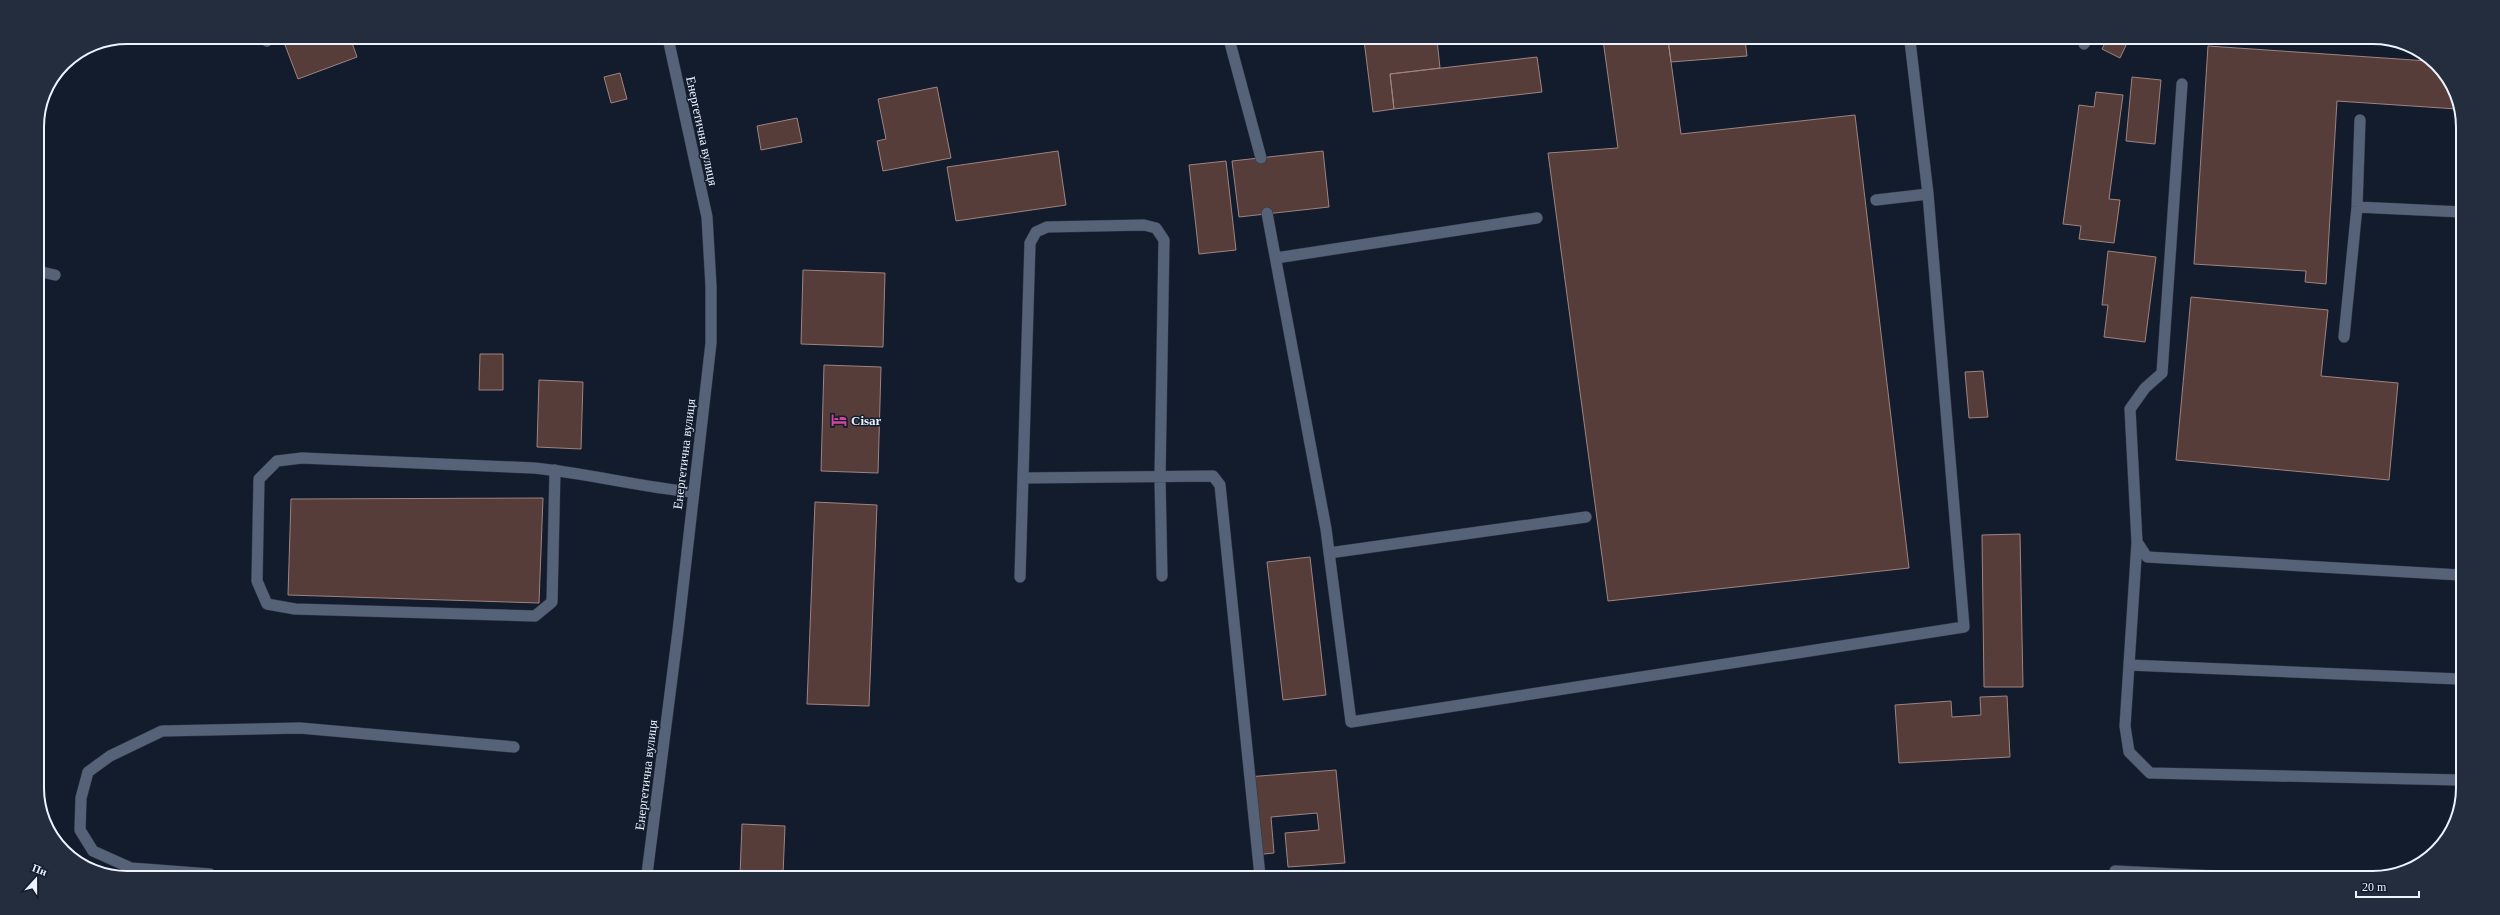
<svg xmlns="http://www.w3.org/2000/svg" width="2500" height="915" font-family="Georgia,serif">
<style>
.building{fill:#573d3a;stroke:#9f837f}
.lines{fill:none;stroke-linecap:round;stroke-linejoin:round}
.service-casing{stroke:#313543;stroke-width:12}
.minor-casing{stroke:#313543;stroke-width:12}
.service{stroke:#566277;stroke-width:11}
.minor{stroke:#566277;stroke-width:11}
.labels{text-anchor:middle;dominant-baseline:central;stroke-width:3;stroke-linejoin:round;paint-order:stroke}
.street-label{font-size:13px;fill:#ecf3ff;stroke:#121c2d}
.poi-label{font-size:13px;font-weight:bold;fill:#ecf3ff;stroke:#121c2d;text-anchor:start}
.rim{fill:none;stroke:#ecf3ff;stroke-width:2}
</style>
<rect width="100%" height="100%" fill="#121c2d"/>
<path class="building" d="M295,37H350L357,57L298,79L285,45L296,41Z
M1364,40H1437L1440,68L1390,74L1394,109L1373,112Z
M1603,40H1668L1681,134L1855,115L1909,568L1608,601L1548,153L1618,148Z
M1668,40H1745L1747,56L1671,62Z
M2106,41H2128L2120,58L2102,49Z
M2208,46L2428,61L2444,72L2457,109L2337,101L2326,284L2305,282L2306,271L2194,264Z
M1537,57L1542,92L1394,109L1390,74Z
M620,73L627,99L611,103L604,77Z
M2132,77L2161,80L2155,144L2126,141Z
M937,87L951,158L883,171L877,141L886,139L878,99Z
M2096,92L2123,95L2109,199L2120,200L2114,243L2079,239L2081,226L2063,224L2079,105L2094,107Z
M797,118L802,142L761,150L757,126Z
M1058,151L1066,205L956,221L947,167Z
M1323,151L1329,207L1239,217L1232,161Z
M1226,161L1236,250L1199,254L1189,165Z
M2108,251L2156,257L2145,342L2104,337L2108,305H2102Z
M803,270L885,273L883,347L801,344Z
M2191,297L2328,310L2321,376L2398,383L2389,480L2176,460Z
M480,354H503V390H479Z
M824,365L881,367L878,473L821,471Z
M1983,371L1988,417L1969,418L1965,372Z
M539,380L583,382L581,449L537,447Z
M543,498L539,603L288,595L291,499Z
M815,502L877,505L869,706L807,704Z
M2020,534L2023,687H1984L1982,535Z
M1310,557L1326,695L1283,700L1267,562Z
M2007,696L2010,757L1899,763L1895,705L1951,701L1952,717L1981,715L1980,697Z
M1336,770L1345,863L1288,867L1285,833L1319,830L1317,813L1271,817L1274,853L1254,855L1247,777Z
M742,824L785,826L783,875H740Z"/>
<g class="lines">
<defs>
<path id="service" d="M265,37L267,41
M1229,39L1261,158
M2182,84L2162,373L2145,388L2130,409L2137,542L2147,557L2460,575
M1876,200L1928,194
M2357,207L2462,212
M1267,213L1326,529L1351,722L1964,627L1928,194L1910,41
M1276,258L1537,218
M2344,337L2357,207L2360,120
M555,470L552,602L535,616L295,609L267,604L257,581L259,479L277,461L302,458L534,468C587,473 639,487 693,492
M1024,478L1213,476L1220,485L1260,876
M2137,542L2125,726L2129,752L2150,773L2459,780
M1329,553L1586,517
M1020,577L1030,243L1036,232L1047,227L1144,225L1156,228L1164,240L1160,478L1162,576
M2129,665L2459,679
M2115,871L2258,878
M210,874L131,868L93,851L80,830L81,798L88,772L110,756L162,731L300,728L514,747"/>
<path id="minor" d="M2084,44L2086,41
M37,271L55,275
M647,874L678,631L711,343V286L707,217L668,38"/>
</defs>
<use href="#service" class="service-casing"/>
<use href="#minor" class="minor-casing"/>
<use href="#service" class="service"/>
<use href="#minor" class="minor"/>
</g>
<defs>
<symbol id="hotel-bare" viewBox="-9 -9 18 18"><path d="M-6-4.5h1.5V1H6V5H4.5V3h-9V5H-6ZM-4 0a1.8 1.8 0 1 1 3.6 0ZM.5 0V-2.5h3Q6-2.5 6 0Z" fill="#d1479c" stroke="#121c2d" stroke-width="2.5" paint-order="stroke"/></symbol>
</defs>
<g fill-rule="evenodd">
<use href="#hotel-bare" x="828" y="409" width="22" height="22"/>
</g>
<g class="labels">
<g class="street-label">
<text transform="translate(702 131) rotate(78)">Енергетична вулиця</text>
<text transform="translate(684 454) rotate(-83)">Енергетична вулиця</text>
<text transform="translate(646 775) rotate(-83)">Енергетична вулиця</text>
</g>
<g class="poi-label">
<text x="851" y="420">Cisar</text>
</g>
</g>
<path d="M0 0H2500V915H0ZM127 44H2373A83 83 0 0 1 2456 127V788A83 83 0 0 1 2373 871H127A83 83 0 0 1 44 788V127A83 83 0 0 1 127 44Z" fill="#232d3e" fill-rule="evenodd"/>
<path class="rim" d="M127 44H2373A83 83 0 0 1 2456 127V788A83 83 0 0 1 2373 871H127A83 83 0 0 1 44 788V127A83 83 0 0 1 127 44Z"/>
<g transform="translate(36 879) rotate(21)" stroke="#121c2d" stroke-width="3" paint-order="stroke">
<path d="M0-3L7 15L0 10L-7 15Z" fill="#ecf3ff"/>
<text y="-6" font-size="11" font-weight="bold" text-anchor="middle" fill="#ecf3ff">Пн</text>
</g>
<path d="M2356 891v6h63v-6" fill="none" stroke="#ecf3ff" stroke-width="2"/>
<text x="2362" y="891" font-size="12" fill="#ecf3ff" stroke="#121c2d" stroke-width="3" paint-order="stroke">20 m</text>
</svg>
